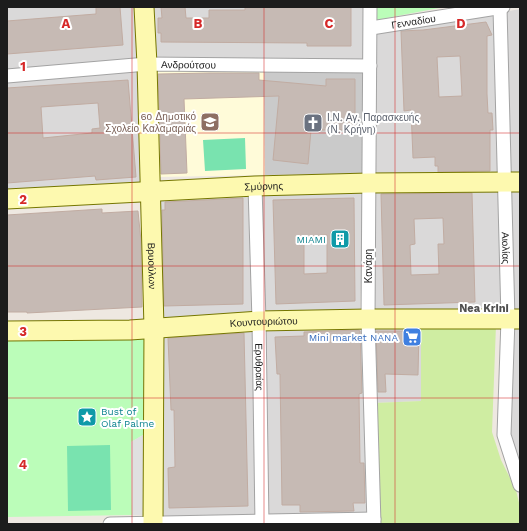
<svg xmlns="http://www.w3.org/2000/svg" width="527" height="531" font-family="'Work Sans',sans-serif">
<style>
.residential{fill:#dad9d9}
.education{fill:#fffbd9}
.religious{fill:#cacaca}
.grass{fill:#cfeda2}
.park{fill:#bbfdb9}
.pitch{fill:#79e3af}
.parking{fill:#e0e0e0}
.building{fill:#c6bab4;stroke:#c1aca2;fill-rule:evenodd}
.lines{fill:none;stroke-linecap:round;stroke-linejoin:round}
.street-casing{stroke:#a3a3a3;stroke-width:15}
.secondary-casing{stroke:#757600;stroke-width:21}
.street{stroke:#fff;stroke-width:13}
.secondary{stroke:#fdf9af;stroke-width:19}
.grid{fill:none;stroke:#d62828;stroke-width:1;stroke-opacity:0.55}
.labels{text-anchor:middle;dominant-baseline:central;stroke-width:4;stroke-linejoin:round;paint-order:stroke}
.street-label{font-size:10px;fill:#1c1c1c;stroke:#fff}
.education-label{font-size:10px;fill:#785e54;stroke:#fff;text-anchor:end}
.worship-label{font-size:10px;fill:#5b616d;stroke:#fff;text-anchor:start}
.culture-label{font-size:10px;fill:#0d838f;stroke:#fff;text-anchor:end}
.shop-label{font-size:10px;fill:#366cbe;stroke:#fff;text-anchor:end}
.neighbourhood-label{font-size:11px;font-weight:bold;fill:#4f4f4f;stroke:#fff}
.grid-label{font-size:13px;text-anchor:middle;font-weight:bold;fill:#d62828;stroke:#fff;stroke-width:4;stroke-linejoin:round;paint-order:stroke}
</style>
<rect width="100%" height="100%" fill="#eee8e1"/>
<path class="residential" d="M7,7H140L144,61L7,72Z
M149,7H364L366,60L151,59Z
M520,9V178H510L504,12Z
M495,14L498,178L376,177L377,33Z
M140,69L143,186L7,194V81Z
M499,188L503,314L371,311L373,189Z
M250,190L254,314L159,320L155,195Z
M364,190L360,311L265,314L260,192Z
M520,190V314H513L512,191Z
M362,324L371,515H266L264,327Z
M370,325H421V401L374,403Z
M515,326H520V465L510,434Z
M255,327L256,517L158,518L159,331Z"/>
<path class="education" d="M155,69H264L265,175L156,177Z"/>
<path class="religious" d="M264,69L363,72L362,174L265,175Z"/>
<path class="grass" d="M421,325H496L492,432L501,460L516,490L520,507V524H380L374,403L421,401Z"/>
<path class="park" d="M376,7H444L376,20Z
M7,339H144L143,435L131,442L132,515L7,517Z"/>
<path class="pitch" d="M245,138L246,169L205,171L203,140Z
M110,445L111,510L68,511L67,446Z"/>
<path class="parking" d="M143,435L144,515H132L131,442Z"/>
<path class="building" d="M96,7H120L123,45L7,54V21L96,14Z
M161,7H185L186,18H209V10H245V7H351V46H307V43L161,42V33H158V18H162Z
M486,22L492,35L487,36V94L488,113H492L493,130H490V171L438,172V166H435V157L413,158L411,110L404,111L401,31L423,30ZM460,56L462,96L439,97L437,57Z
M210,73H259V80L326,86V79H355V130H311L308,164L273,160L279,96L184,99L187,173L161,174L158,74Z
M128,80L136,177L96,180L95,176L7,183V88ZM98,103L100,128L92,129V133L43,138L41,107Z
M472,193L475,302L384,305L381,194ZM443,218L444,244H438L439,274L411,275L410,245L415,244L414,219Z
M243,198V304L164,306L162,210H165V202Z
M354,198L355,301L276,304L273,200ZM327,235V273L304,274V236Z
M102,209V213L138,211L141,241L142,307L27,313V312H7V215Z
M358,330L360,331L362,393L359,394L360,463H364L365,503H353L354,511L300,512V505H282L280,374H277L275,337L304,336V332Z
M376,331H419L418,375L385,374L386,392H378Z
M244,333L248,506L169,508L168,468L175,467L174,410H171L168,338Z"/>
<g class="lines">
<defs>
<g id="street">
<path d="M370,7L368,319L374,524"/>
<path id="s1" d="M500,8L508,319L504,435L520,485"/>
<path id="s2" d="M371,28L503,7"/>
<path id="s3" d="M7,76L147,64L370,66"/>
<path id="s4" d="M255,186L259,321L262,524"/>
<path d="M110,524L374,519"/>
</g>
<g id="secondary">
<path id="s5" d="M144,7L147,64L154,328L153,524"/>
<path id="s6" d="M7,199L255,186L369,183L520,182"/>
<path id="s7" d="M7,331L130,330L259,321L368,319H520"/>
</g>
</defs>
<use href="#street" class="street-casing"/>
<use href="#secondary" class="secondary-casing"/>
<use href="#street" class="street"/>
<use href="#secondary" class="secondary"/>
</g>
<path class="grid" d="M132,7V524M264,7V524M395,7V524M7,133H520M7,266H520M7,398H520"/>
<defs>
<symbol id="school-square" viewBox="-11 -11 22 22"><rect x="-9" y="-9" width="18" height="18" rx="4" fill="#8d6e63" stroke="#fff"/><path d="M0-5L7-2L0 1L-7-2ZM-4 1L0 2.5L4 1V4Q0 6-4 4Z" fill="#fff"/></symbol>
<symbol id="church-square" viewBox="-11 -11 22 22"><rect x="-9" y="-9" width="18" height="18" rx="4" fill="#6b7280" stroke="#fff"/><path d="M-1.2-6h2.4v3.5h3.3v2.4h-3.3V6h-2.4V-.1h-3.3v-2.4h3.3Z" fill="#fff"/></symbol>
<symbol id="building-square" viewBox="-11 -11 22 22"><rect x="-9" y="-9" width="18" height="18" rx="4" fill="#0f9aa8" stroke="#fff"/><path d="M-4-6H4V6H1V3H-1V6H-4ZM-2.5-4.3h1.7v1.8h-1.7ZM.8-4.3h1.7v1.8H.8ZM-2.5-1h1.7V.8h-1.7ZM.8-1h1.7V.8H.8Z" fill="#fff"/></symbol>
<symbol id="supermarket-square" viewBox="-11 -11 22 22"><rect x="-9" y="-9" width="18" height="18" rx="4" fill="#3f7fe0" stroke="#fff"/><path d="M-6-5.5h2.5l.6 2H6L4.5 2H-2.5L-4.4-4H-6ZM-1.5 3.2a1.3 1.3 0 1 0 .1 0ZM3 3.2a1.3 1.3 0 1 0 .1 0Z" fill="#fff"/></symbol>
<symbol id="sight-square" viewBox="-11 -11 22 22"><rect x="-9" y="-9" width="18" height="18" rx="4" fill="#0f9aa8" stroke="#fff"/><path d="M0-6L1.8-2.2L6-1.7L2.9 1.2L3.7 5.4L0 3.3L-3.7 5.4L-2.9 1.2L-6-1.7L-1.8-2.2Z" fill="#fff"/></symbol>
</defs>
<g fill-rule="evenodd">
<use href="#school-square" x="199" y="111" width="22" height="22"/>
<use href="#church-square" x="302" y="112" width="22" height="22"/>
<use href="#building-square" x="329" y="228" width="22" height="22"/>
<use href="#supermarket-square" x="401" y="326" width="22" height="22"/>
<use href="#sight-square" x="76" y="406" width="22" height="22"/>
</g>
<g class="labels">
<g class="street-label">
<text stroke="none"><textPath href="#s2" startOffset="43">Γενναδίου</textPath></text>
<text stroke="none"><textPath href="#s3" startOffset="182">Ανδρούτσου</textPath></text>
<text stroke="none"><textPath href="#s6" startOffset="257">Σμύρνης</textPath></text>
<text stroke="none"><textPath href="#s1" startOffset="240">Αιολίας</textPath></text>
<text stroke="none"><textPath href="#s5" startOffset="259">Βρυούλων</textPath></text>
<text transform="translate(368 266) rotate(-90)">Κανάρη</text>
<text stroke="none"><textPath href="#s7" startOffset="257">Κουντουριώτου</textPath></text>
<text stroke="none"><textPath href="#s4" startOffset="181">Ερυθραίας</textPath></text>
</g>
<g class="education-label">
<text x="196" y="116">6ο Δημοτικό<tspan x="196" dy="12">Σχολείο Καλαμαριάς</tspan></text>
</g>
<g class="worship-label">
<text x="327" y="117">Ι.Ν. Αγ. Παρασκευής<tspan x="327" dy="12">(Ν. Κρήνη)</tspan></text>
</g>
<g class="culture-label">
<text x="326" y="239">MIAMI</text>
<text x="101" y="411" text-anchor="start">Bust of<tspan x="101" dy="12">Olaf Palme</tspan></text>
</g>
<g class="shop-label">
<text x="398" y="337">Mini market NANA</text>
</g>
<g class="neighbourhood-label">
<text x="484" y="308">Nea Krini</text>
</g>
</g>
<g class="grid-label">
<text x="66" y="28">A</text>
<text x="198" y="28">B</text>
<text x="329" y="28">C</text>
<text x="461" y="28">D</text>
<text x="23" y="71">1</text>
<text x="23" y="204">2</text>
<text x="23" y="336">3</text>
<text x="23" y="469">4</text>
</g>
<rect width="527" height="531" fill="none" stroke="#1c1c1c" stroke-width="16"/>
</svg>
